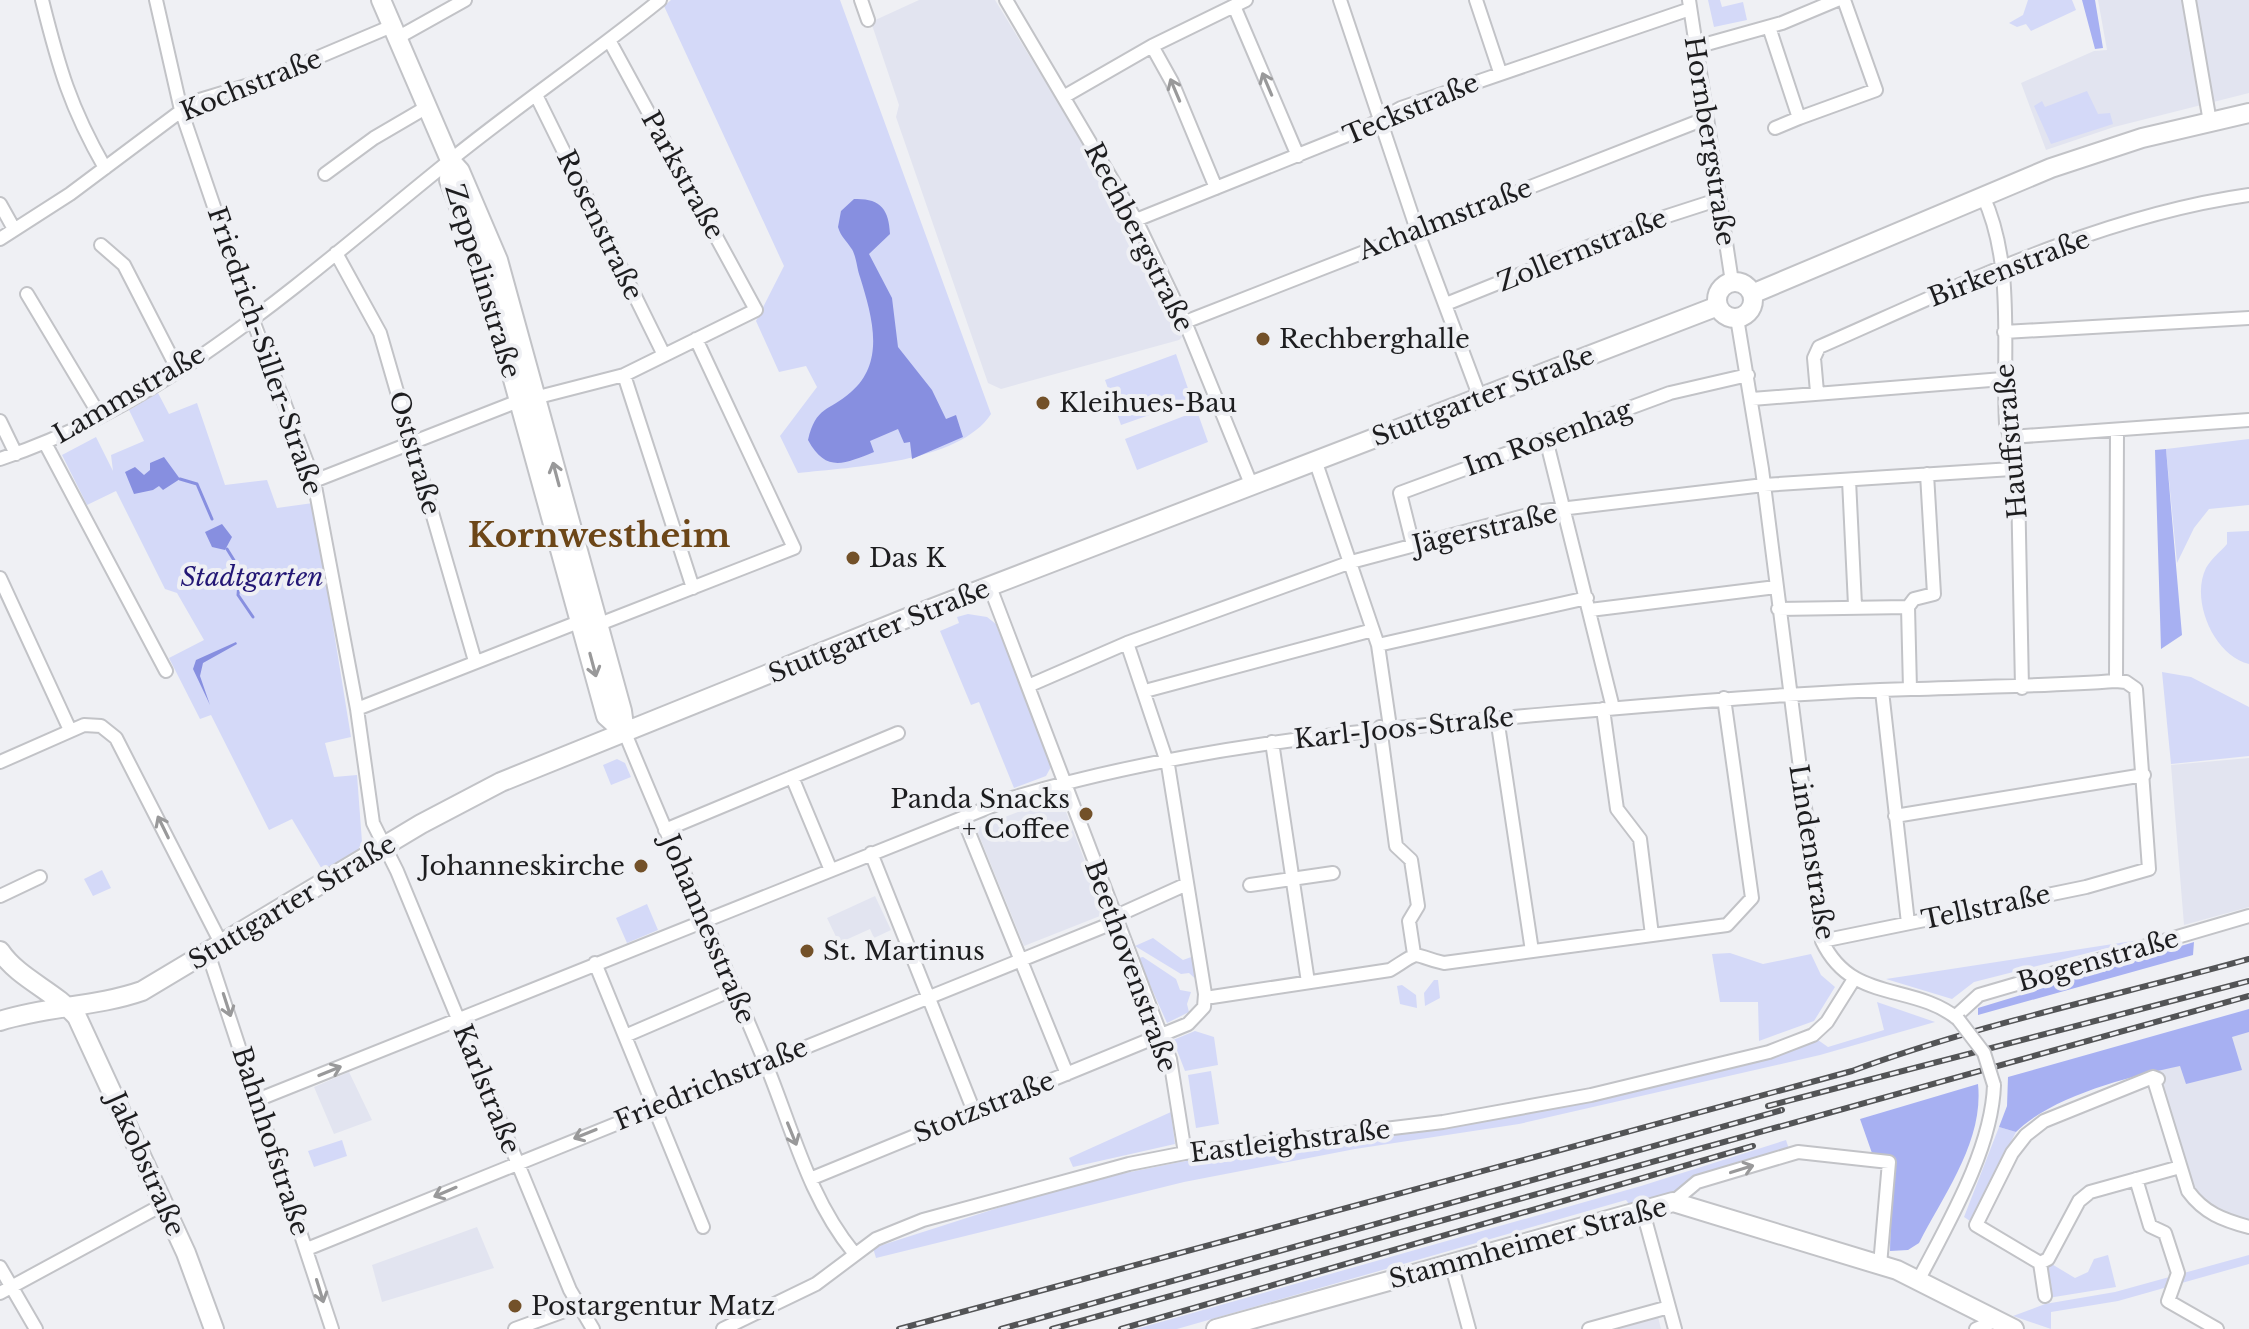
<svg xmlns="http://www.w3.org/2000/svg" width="2249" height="1329" font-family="'Libre Baskerville',serif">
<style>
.built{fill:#e2e4f0}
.green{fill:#d4d9f8}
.forest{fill:#a7b0f2}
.water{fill:#878fe0}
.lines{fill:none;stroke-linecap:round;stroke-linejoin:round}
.stream{stroke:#878fe0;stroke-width:3}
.street-casing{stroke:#c2c3c7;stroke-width:16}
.secondary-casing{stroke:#c2c3c7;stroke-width:22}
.street{stroke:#fff;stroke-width:12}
.secondary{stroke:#fff;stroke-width:18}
.rail-casing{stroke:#535456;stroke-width:6}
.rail{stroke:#eff0f4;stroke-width:3;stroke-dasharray:9;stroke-linecap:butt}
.street-bridge-casing{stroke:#c2c3c7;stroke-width:16;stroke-linecap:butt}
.street-bridge{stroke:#fff;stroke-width:12}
.oneway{stroke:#99999a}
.poi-dot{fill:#735129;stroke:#eff0f4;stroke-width:3}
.labels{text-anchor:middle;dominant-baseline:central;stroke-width:8;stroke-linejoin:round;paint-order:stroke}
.street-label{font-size:26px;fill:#1d1d1f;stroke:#eff0f4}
.poi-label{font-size:26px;fill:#1d1d1f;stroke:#eff0f4;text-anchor:start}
.park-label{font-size:26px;font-style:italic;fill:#231775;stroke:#eff0f4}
.district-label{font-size:34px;font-weight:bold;fill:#6c4618;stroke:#eff0f4}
</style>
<rect width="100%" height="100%" fill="#eff0f4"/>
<path class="built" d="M919,0H995L1099,169L1163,295L1182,337L1179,340L1001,389L988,383L896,117L899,105L871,22Z
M2098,0H2249V93L2114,127L2046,150L2021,83L2094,51L2107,50Z
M2249,758V907L2184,925L2171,765Z
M1060,796L1105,914L1024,946L976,828Z
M875,896L891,930L874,938L870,929L839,943L827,918Z
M2249,1027V1227L2200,1207L2153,1077L2154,1052Z
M349,1072L372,1120L334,1134L314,1087Z
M477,1227L494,1268L382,1302L372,1265Z
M1658,1317L1661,1329H1617Z"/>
<path class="green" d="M671,0H840L991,414C959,463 852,467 798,473L780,436L817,387L806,366L779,372L756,321L784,266L664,6Z
M1708,0H1720L1722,7L1743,2L1747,20L1714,27Z
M2028,0H2072L2076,10L2031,31L2026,24L2017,27L2009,23L2023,15Z
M2087,91L2098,114L2110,113L2113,124L2051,144L2034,106L2042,101L2045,107Z
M1176,354L1192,400L1121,425L1105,380Z
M158,393L169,414L197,403L225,485L267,480L277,508L313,503L351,737L325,743L334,777L357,775L362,842L358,850L323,871L292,819L269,830L211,715L200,719L169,658L204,640L177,593L165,589L116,491L87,505L62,455L96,437L113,471L111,455L144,441L129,410Z
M1197,411L1208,442L1137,470L1125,439Z
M2249,439V505L2209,509L2194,528L2177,563L2166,449Z
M2249,531V664C2214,656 2190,600 2206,568C2211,559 2221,551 2227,544V532Z
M968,614L987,617L996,624L1052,765L1046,776L1014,788L979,702L971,705L940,631L959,623L957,617Z
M2162,672L2191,677L2249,707V756L2171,764Z
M617,759L625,763L631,777L611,785L603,765Z
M102,870L111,888L93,896L84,879Z
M647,904L658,930L627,943L616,918Z
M1153,938L1183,960L1194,956L1200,983L1189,973L1181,974L1135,946Z
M2139,940L1974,982L1952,999L1886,979Z
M1730,953L1763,964L1811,954L1821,975L1835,987L1814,1021L1759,1041L1758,1002H1720L1712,954Z
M1143,957L1176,979L1180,990L1191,992L1187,1004L1189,1012L1167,1023L1138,958Z
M1434,980H1438L1440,998L1425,1006L1424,993Z
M1402,985L1416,995L1417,1008L1400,1004L1397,986Z
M1877,1002L1935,1022L1820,1055L1519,1124L1355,1149L1184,1182L876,1258L873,1248L1076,1183L1180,1162L1591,1098L1765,1060L1818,1040L1828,1047L1884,1030Z
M1195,1031L1214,1037L1218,1065L1185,1071L1173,1040Z
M1211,1071L1219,1124L1196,1128L1188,1075Z
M1171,1112L1175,1144L1073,1167L1069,1158Z
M1999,1127L2016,1132L1970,1221L1964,1217Z
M342,1140L347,1156L314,1167L308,1151Z
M1786,1140L1790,1152L1697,1180L1671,1194L1629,1204L1626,1200L1177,1329H1136L1641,1186Z
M2108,1255L2116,1287L2048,1298L2043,1275L2050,1263L2075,1278L2088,1272L2094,1259Z
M2249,1255V1264L2118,1301L2051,1312V1329L2013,1316L2045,1304L2115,1292Z"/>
<path class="forest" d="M2082,0H2095L2103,48L2095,49Z
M2166,449L2182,635L2161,649L2155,450Z
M2194,942L2193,955L1978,1015V1008Z
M2249,1009V1032L2232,1037L2242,1070L2186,1084L2180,1066C2131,1076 2052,1096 2016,1132L1999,1127L2007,1106L2008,1077Z
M1978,1084C1984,1141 1944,1194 1919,1243L1908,1250L1890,1251L1892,1162L1873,1156L1860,1119Z"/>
<path class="water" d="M854,199C880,198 889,209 890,234L869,254L892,298L898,347L932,390L946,419L956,415L963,437L912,459L910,442L904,443L898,429L870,441L874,452C844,464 826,473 808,440C816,406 828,412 851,392C886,362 872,316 860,277C857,269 856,254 851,248C846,240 841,237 838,227L841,211Z
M164,457L180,479L163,490L159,486L153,490L134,494L125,472L135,467L144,475L150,470V463Z
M222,524L232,537L225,550L212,547L205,532Z
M236,642L237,644L203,663L200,676L210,705L193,669L196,660Z"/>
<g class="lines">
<path class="stream" d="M180,479L197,484L212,519
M227,549L240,570L238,595L253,617"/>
<defs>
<path id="street" d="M42,0C59,68 70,107 105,168
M156,0L181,110L252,318L314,481L357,709L373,823L397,871L570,1290L593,1329
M861,0L868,20
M1006,0L1136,220L1185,322L1251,484
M1340,0L1417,230L1480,398
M1476,0L1500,72
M1689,0L1732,282
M2189,0L2210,122
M1234,6L1298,156
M1769,27L1799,118L1775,128
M397,38L465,0
M1152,46L1172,82L1216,188
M1696,47L1782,23L1837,0
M536,95L664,355
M1065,96L1152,46L1246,0
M1799,118L1876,90L1844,0
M325,174L374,138L427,107
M1983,196C2015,265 2002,349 2006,424C2014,443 2010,463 2018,483L2022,688
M0,204L14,229
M1136,220L1365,128L1401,108L1690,9
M0,239L70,194L193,102L262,81L392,26
M101,245L124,265L178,370
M336,253L380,333L475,661
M27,294L100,416
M1446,304L1655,220L1720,199
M1737,318L1762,469L1822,941C1852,1004 1912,982 1958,1019
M1185,322L1707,118
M2004,332L2249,318
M624,375L693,588
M1817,392L1814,358L1819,347C1956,287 2099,216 2249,195
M1752,399L2003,379
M0,421L16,454
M2011,437L2249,420
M1546,439L1613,708
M45,443L166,671
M0,459C171,403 310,273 448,162C517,106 591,56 660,0
M1315,460L1378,645L1390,727
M1849,480L1855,605
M314,481L511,404L624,375L756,310L609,40
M1413,545L1400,493L1670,393L1748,375
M0,578L70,730
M990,587L1170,1059L1185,1153
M1778,609L1908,607
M1590,610L1776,587
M1378,645L1587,598
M2116,681L2117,432
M1028,686L1127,643L1351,562L1543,511L1764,485L2012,469
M1910,689L1908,607L1914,599L1934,594L1927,474
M1145,691L1373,630
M1882,691L1908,923
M357,709L581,621L597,625L794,548L696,339
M1603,709L1617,809L1640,839L1652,935
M1497,718L1532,951
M1380,727L1396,846L1411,860L1418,906L1409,921L1414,954
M625,733C670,843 719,952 765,1062C792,1127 808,1197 854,1253
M1272,742L1308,982
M0,762L84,725L101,726L116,738L222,945
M792,777L830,868
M1895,816L2144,775
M963,818L1067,1074
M665,830L898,733
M871,853L973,1109
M1250,885L1333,873
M0,896L40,877
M1114,917L1187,884
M208,953L332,1329
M595,963L703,1227
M1212,997L1390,970C1425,948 1408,955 1444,963L1727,925L1752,898L1724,698
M1955,1017L1979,995L2249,916
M625,1036L734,989
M2158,1079L2153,1077L2188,1191C2204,1213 2223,1220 2249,1227
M257,1100L1012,798C1179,748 1351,731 1525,716C1653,705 1782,693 1911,689C1980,687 2048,686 2116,681L2126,682L2136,689L2149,869L2086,887L1822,941
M810,1179L1188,1024L1204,1007L1205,994L1168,765L1127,643
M2136,1179L2150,1226L2165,1233L2178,1273L2168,1301L2217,1329
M1673,1202L1697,1182L1798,1152L1889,1162L1880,1265
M1642,1208L1675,1329
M307,1249L1115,922
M1451,1263L1469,1329
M2040,1263L1976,1225L2012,1153L2026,1135L2044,1121L2153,1077
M0,1267L36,1329
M1919,1279C1948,1223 1992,1149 1994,1085
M0,1293L164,1204
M2045,1296L2040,1263L2048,1259L2079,1201L2090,1192L2180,1167
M515,1329L578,1306
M723,1329L816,1284L876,1239L923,1220L1129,1164L1185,1153L1443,1122L1591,1095L1769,1052L1813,1035L1827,1022L1854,979
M1589,1329L1669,1307
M1976,1329L1997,1320"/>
<path id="secondary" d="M381,0L450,160L460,171L498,260L622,711L625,733
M450,160L449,180L482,267L606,716L625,733
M1717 300a18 18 0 1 1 36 0a18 18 0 1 1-36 0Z
M1752,294L2051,168L2142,138L2249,113
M0,951C19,979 55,991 77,1017L186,1253L214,1329
M0,1021C47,1006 96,1007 142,991L421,824L501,782L907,618L1718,306
M1216,1329L1673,1202L1897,1270L2014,1329"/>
</defs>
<use href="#street" class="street-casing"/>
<use href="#secondary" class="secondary-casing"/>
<use href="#street" class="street"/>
<use href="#secondary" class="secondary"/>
<defs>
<path id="rail" d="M1768,1106L2249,981
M899,1329L1852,1071C1982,1023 2116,996 2249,959
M1001,1329L1782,1110
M1052,1329L2249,996
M1121,1329L1753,1146"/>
</defs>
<use href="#rail" class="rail-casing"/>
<use href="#rail" class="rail"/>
<defs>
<path id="street-bridge" d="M1958,1019L1984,1053L1994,1085"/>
</defs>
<use href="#street-bridge" class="street-bridge-casing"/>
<use href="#street-bridge" class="street-bridge"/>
</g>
<defs><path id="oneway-shaft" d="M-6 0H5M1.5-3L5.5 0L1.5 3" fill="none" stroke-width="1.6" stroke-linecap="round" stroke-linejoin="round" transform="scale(2)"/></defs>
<g class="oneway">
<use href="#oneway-shaft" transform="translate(1267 84) rotate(-113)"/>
<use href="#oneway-shaft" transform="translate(1175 90) rotate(-113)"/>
<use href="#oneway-shaft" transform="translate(556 474) rotate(-105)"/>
<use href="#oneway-shaft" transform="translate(593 665) rotate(75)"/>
<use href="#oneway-shaft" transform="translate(163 827) rotate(-116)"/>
<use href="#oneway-shaft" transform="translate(227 1005) rotate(72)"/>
<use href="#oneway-shaft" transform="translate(330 1071) rotate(-22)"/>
<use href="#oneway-shaft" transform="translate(585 1134) rotate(158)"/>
<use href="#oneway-shaft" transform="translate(792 1134) rotate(68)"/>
<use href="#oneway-shaft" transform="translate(1742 1169) rotate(-17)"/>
<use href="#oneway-shaft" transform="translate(445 1192) rotate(157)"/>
<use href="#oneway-shaft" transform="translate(320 1291) rotate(73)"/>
</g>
<g class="poi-dot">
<circle cx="1263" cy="339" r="8"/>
<circle cx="1043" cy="403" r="8"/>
<circle cx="853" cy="558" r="8"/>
<circle cx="1086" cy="814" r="8"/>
<circle cx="641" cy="866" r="8"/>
<circle cx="807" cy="951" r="8"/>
<circle cx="515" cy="1306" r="8"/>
</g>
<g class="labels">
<g class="street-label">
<text transform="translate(251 85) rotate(-22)">Kochstraße</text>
<text transform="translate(1411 109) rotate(-23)">Teckstraße</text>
<text transform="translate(1710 141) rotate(81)">Hornbergstraße</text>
<text transform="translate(683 175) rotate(61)">Parkstraße</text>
<text transform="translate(1445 219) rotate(-21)">Achalmstraße</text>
<text transform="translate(600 225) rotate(64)">Rosenstraße</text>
<text transform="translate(1139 237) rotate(63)">Rechbergstraße</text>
<text transform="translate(1582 250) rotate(-22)">Zollernstraße</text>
<text transform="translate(2009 268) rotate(-21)">Birkenstraße</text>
<text transform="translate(483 281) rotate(73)">Zeppelinstraße</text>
<text transform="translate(265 351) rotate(71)">Friedrich-Siller-Straße</text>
<text transform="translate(129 394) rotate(-30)">Lammstraße</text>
<text transform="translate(1483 396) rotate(-21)">Stuttgarter Straße</text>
<text transform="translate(1548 438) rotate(-20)">Im Rosenhag</text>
<text transform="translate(2011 441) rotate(-95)">Hauffstraße</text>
<text transform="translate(415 453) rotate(74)">Oststraße</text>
<text transform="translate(1485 529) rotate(-13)">Jägerstraße</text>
<text transform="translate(879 631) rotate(-22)">Stuttgarter Straße</text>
<text transform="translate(1404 728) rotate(-6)">Karl-Joos-Straße</text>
<text transform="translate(1812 852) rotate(81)">Lindenstraße</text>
<text transform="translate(292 902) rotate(-31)">Stuttgarter Straße</text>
<text transform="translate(1986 907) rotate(-12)">Tellstraße</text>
<text transform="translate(708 929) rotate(67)">Johannesstraße</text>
<text transform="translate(2098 960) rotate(-16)">Bogenstraße</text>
<text transform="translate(1131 966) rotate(70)">Beethovenstraße</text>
<text transform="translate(711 1084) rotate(-22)">Friedrichstraße</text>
<text transform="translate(487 1089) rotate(68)">Karlstraße</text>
<text transform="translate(984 1107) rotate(-22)">Stotzstraße</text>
<text transform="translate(271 1141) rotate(72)">Bahnhofstraße</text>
<text transform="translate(1290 1141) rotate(-7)">Eastleighstraße</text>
<text transform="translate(146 1164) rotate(66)">Jakobstraße</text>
<text transform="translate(1528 1243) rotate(-15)">Stammheimer Straße</text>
</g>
<g class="poi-label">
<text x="1279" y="339">Rechberghalle</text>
<text x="1059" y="403">Kleihues-Bau</text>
<text x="869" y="558">Das K</text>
<text x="1070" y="799" text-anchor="end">Panda Snacks<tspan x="1070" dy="30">+ Coffee</tspan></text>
<text x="625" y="866" text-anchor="end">Johanneskirche</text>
<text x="823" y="951">St. Martinus</text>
<text x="531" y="1306">Postargentur Matz</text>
</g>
<g class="park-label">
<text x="252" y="577">Stadtgarten</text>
</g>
<g class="district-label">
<text x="599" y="535">Kornwestheim</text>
</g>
</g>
</svg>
